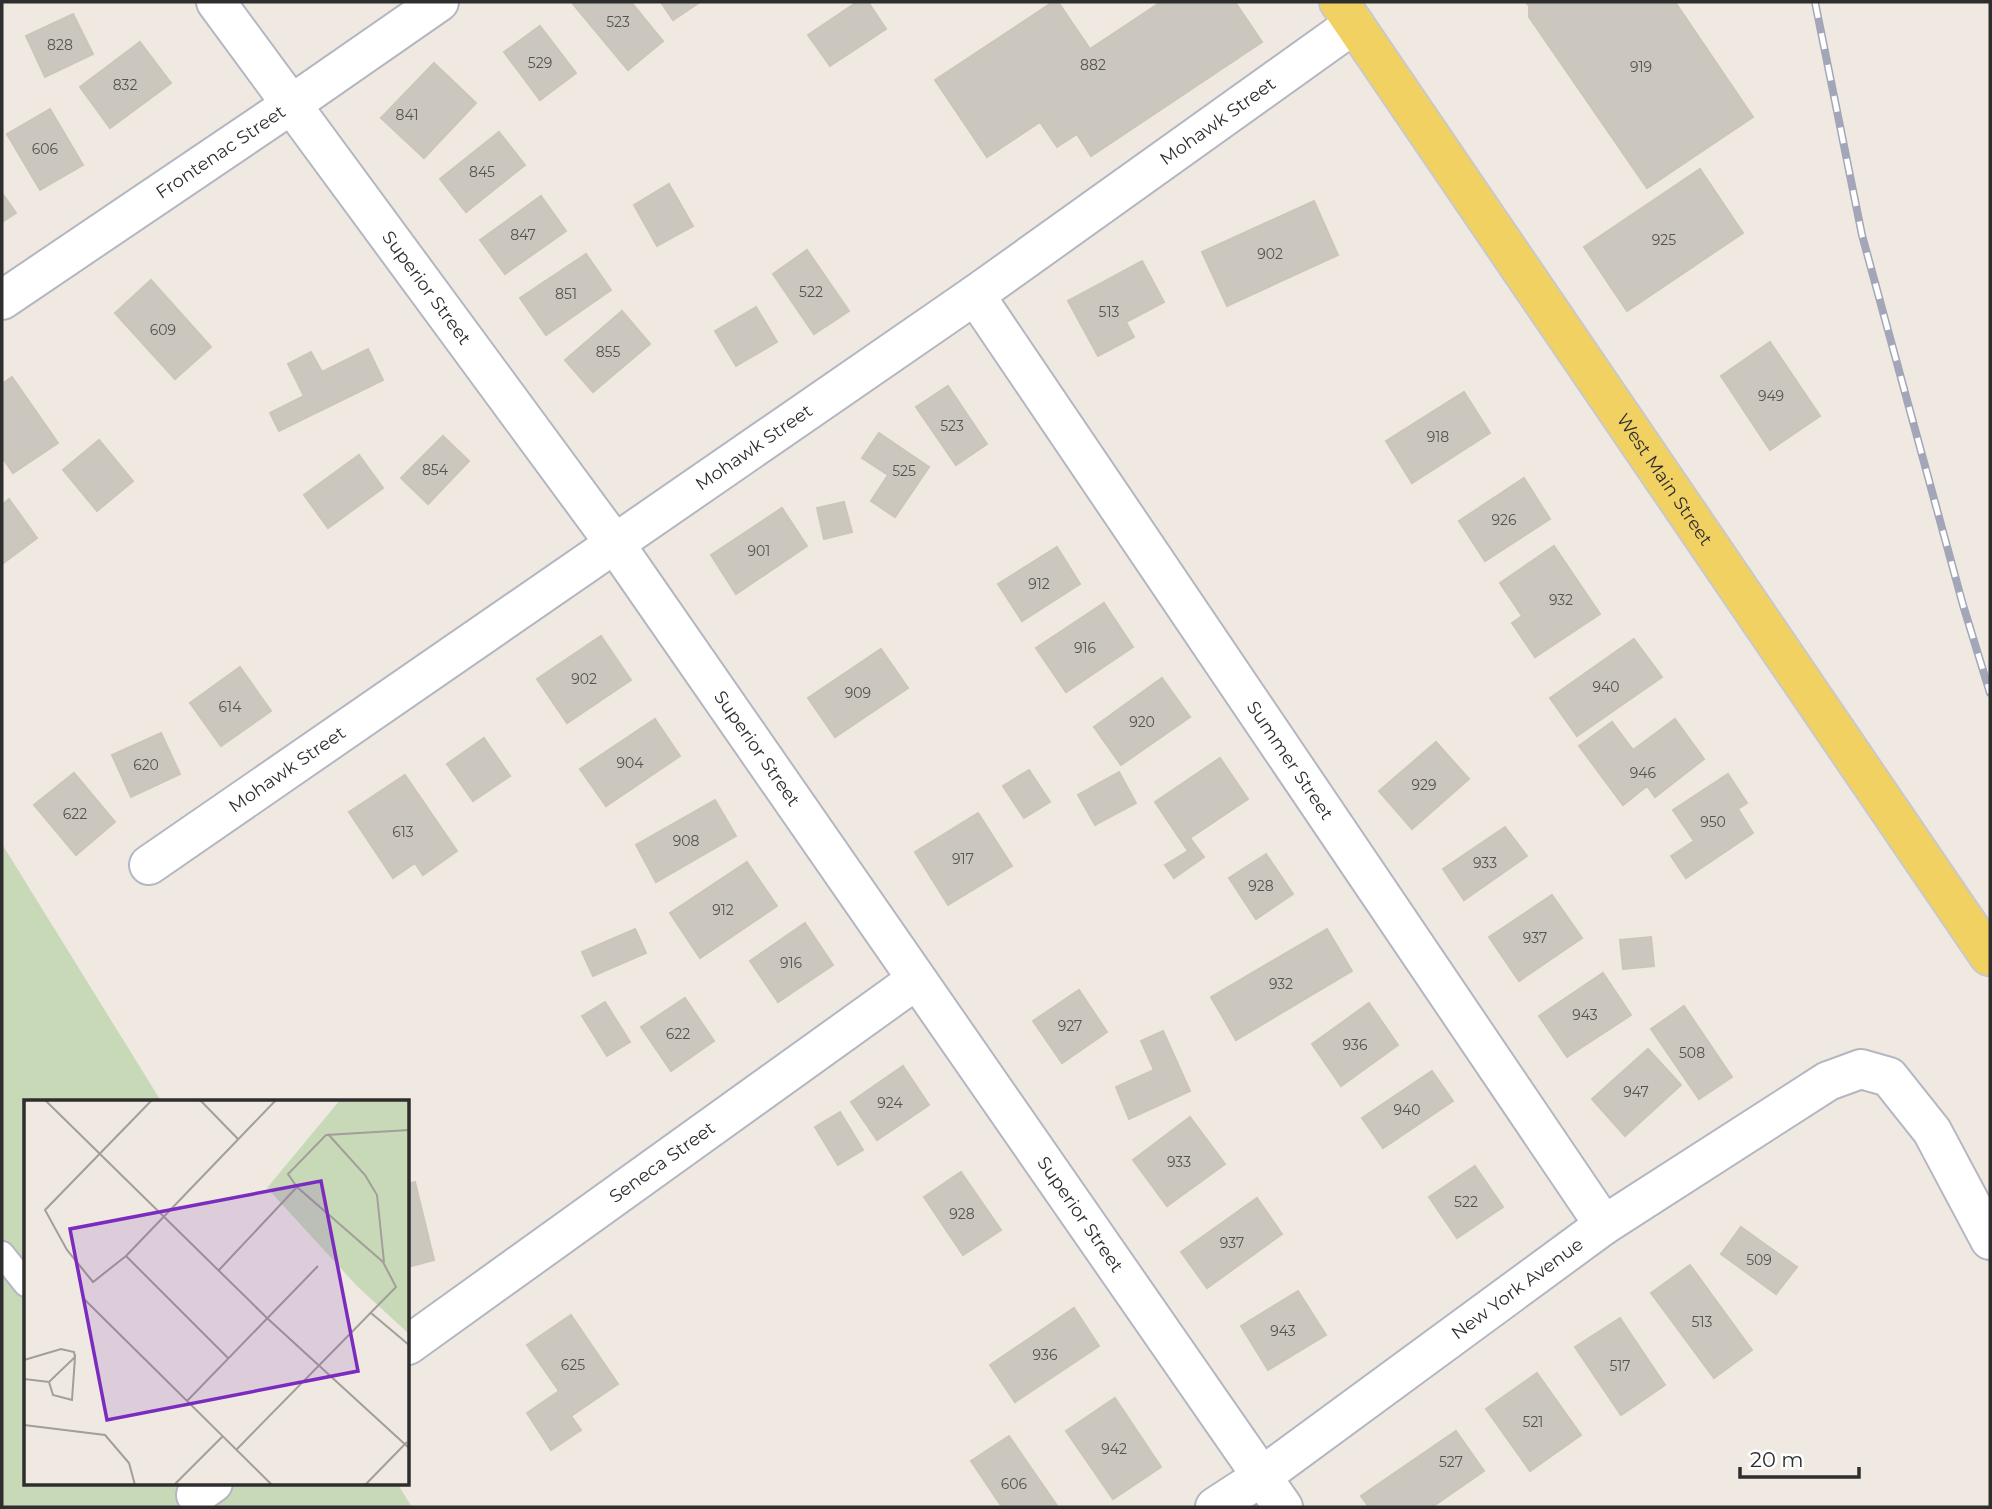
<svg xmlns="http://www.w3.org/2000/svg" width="1992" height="1509" font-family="Montserrat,sans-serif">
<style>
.cemetery{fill:#c8d9b8}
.building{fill:#cbc7bf;stroke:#cbc5ba;stroke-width:2}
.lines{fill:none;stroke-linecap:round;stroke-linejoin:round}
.service-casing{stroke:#b4b7c1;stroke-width:28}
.minor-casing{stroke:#b4b7c1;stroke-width:42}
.primary-casing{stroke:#c9c9c9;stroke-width:42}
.service{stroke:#fff;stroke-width:24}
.minor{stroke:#fff;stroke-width:38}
.primary{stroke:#f2d163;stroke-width:38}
.rail-casing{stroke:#a3a6b8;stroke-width:8}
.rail{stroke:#fff;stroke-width:5;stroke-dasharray:16;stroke-linecap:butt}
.labels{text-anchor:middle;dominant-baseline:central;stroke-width:5;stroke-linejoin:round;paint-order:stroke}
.number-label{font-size:14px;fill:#555452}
.street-label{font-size:18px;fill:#2e2e2e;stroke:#fff}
.inset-road{fill:none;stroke:#a29e99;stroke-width:2}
.view{fill:#7b2cbf;fill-opacity:0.15;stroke:#7b2cbf;stroke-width:3.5}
.inset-edge{fill:none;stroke:#2e2e2e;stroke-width:3.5}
</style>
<rect width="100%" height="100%" fill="#efe9e1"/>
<path class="cemetery" d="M2,844L161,1101H26V1483H397L412,1507H2Z"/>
<path class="building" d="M576,2H631L663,41L628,70L573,4Z
M661,2H700L673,20Z
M857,2H868L886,29L830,66L808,35Z
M1053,2H1058L1090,49L1161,2H1235L1262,42L1091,156L1077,134L1057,147L1040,122L987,157L935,80Z
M1526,2H1675L1753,117L1647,188L1529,17V6Z
M73,14L93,54L45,77L26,36Z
M540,26L576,73L540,100L504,52Z
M140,42L171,83L110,128L80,87Z
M434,63L476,103L424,158L381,118Z
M50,109L83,165L40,190L7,134Z
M499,132L525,165L466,212L440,179Z
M1700,169L1743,233L1627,311L1584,247Z
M669,184L693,226L657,246L634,205Z
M2,193L16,213L2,222Z
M541,196L566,231L505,274L480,240Z
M1314,201L1338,255L1227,306L1202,252Z
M807,250L849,311L814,334L773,274Z
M586,254L611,290L546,335L520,298Z
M1142,261L1164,302L1126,322L1134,337L1098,356L1068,301Z
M151,280L211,347L175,379L115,313Z
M756,307L777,342L736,366L715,331Z
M622,311L650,344L593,392L565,360Z
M1770,342L1820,416L1770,450L1721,376Z
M368,349L383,380L279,431L270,413L304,396L288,364L311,352L322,372Z
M12,377L58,443L13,473L2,457V384Z
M948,386L987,444L956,465L916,407Z
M1464,392L1490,433L1412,483L1386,441Z
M879,433L929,467L895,517L871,501L888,475L862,458Z
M443,436L469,461L428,504L401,478Z
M99,440L133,481L97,511L63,470Z
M359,455L383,488L328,528L304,495Z
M1524,478L1550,519L1485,561L1459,521Z
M9,499L37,538L2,564V505Z
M844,502L852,532L824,539L817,508Z
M782,508L807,546L736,594L711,555Z
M1554,546L1600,614L1535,657L1512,623L1522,616L1500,583Z
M1057,547L1080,584L1022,621L998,584Z
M1104,603L1133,647L1066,692L1036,648Z
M601,636L631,680L567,723L537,679Z
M1634,639L1662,677L1577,736L1550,698Z
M881,649L908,688L835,737L808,698Z
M240,667L271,711L221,746L190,703Z
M1162,678L1190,717L1121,765L1094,727Z
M655,719L680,756L606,806L580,769Z
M1675,719L1704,759L1655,797L1647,786L1623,805L1579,746L1612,722L1633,750Z
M161,733L180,774L131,797L112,755Z
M484,738L510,776L473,801L447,764Z
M1436,742L1469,779L1412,829L1379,791Z
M1220,758L1248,799L1190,838L1204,857L1174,878L1165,865L1188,851L1155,802Z
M1029,770L1050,802L1024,818L1003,786Z
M1119,772L1136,803L1095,825L1078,795Z
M74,773L115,822L76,855L34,805Z
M1728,774L1747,803L1738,809L1753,833L1686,878L1671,856L1694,841L1673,810Z
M405,775L457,851L423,875L415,863L393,878L349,812Z
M715,800L736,836L656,882L636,845Z
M978,813L1012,866L948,905L915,852Z
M1505,827L1527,856L1464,900L1443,869Z
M1266,854L1293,894L1256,919L1229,878Z
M747,862L777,906L700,958L670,913Z
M1552,895L1582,938L1519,981L1489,937Z
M805,923L833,965L778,1002L750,961Z
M635,929L646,953L593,976L582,952Z
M1327,929L1352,971L1236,1040L1211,997Z
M1651,937L1654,966L1623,969L1620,940Z
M1603,973L1631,1015L1567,1057L1539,1016Z
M1079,990L1107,1032L1062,1063L1033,1021Z
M685,998L714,1041L671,1071L641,1027Z
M605,1002L630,1042L607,1056L582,1016Z
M1369,1003L1398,1045L1341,1086L1312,1044Z
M1684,1006L1732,1077L1699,1099L1651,1029Z
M1163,1031L1190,1091L1129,1119L1116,1087L1154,1070L1141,1041Z
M1648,1049L1681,1085L1625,1136L1592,1099Z
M903,1066L929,1105L877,1140L851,1102Z
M1432,1071L1453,1101L1383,1148L1362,1118Z
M840,1112L863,1150L838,1165L815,1127Z
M1190,1117L1225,1164L1167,1206L1133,1160Z
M1475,1166L1503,1207L1457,1238L1429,1197Z
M961,1172L1001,1230L963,1255L924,1197Z
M415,1182L434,1260L408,1267V1184Z
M1257,1198L1282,1234L1207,1288L1181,1252Z
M1741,1227L1797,1267L1776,1294L1721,1254Z
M1690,1265L1752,1350L1714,1378L1651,1293Z
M1298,1291L1326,1335L1268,1370L1241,1326Z
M1074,1308L1099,1346L1015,1402L990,1365Z
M571,1315L618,1384L571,1416L581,1430L551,1450L527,1413L559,1391L527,1345Z
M1620,1318L1665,1385L1621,1415L1575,1347Z
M1537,1373L1581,1435L1530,1471L1486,1409Z
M1115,1398L1161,1467L1113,1499L1066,1431Z
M1456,1431L1484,1471L1432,1507H1369L1361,1496Z
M1009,1436L1058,1507H1002L971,1461Z"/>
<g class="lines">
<defs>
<path id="service" d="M2,1254L26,1284"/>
<g id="minor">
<path id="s1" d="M216,2L615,544L1283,1507"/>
<path id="s2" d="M975,295L1604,1225"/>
<path id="s3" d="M2,300L292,104L439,2"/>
<path id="s4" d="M149,865L975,295L1354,24"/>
<path id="s5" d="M408,1345L916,980"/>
<path d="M196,1495L213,1483"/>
<path id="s6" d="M1215,1507L1261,1477L1604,1225L1828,1081L1861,1069L1889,1077L1932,1131L1990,1240"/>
</g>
<g id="primary">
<path id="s7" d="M1339,2L1989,956"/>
</g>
</defs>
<use href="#service" class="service-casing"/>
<use href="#minor" class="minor-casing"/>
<use href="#primary" class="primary-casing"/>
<use href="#service" class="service"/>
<use href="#minor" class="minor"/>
<use href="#primary" class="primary"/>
<defs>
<path id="rail" d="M1815,2L1862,235L1963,605L1990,693"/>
</defs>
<use href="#rail" class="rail-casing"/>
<use href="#rail" class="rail"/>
</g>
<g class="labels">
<g class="number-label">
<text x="618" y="22">523</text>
<text x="60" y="45">828</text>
<text x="540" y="63">529</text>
<text x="1093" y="65">882</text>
<text x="1641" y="67">919</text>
<text x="125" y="85">832</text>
<text x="407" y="115">841</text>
<text x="45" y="149">606</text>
<text x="482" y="172">845</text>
<text x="523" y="235">847</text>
<text x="1664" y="240">925</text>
<text x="1270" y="254">902</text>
<text x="811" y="292">522</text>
<text x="566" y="294">851</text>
<text x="1109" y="312">513</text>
<text x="163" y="330">609</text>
<text x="608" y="352">855</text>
<text x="1771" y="396">949</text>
<text x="952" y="426">523</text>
<text x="1438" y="437">918</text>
<text x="435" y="470">854</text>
<text x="904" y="471">525</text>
<text x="1504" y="520">926</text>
<text x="759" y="551">901</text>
<text x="1039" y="584">912</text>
<text x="1561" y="600">932</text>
<text x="1085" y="648">916</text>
<text x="584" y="679">902</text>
<text x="1606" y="687">940</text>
<text x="858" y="693">909</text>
<text x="230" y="707">614</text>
<text x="1142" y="722">920</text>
<text x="630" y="763">904</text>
<text x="146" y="765">620</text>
<text x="1643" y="773">946</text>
<text x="1424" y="785">929</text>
<text x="75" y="814">622</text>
<text x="1713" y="822">950</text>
<text x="403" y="832">613</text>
<text x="686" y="841">908</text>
<text x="963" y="859">917</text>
<text x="1485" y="863">933</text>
<text x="1261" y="886">928</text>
<text x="723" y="910">912</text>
<text x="1535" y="938">937</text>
<text x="791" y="963">916</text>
<text x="1281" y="984">932</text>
<text x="1585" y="1015">943</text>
<text x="1070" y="1026">927</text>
<text x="678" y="1034">622</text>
<text x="1355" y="1045">936</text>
<text x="1692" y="1053">508</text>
<text x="1636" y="1092">947</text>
<text x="890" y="1103">924</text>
<text x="1407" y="1110">940</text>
<text x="1179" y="1162">933</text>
<text x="1466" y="1202">522</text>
<text x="962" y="1214">928</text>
<text x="1232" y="1243">937</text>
<text x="1759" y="1260">509</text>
<text x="1702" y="1322">513</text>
<text x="1283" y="1331">943</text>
<text x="1045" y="1355">936</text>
<text x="573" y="1365">625</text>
<text x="1620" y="1366">517</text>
<text x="1533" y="1422">521</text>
<text x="1114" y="1449">942</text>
<text x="1451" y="1462">527</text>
<text x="1014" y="1484">606</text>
</g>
<g class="street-label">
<text stroke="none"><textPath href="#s4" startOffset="1302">Mohawk Street</textPath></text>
<text stroke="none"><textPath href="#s3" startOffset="264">Frontenac Street</textPath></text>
<text stroke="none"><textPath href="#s1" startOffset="355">Superior Street</textPath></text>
<text stroke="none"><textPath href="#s4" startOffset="735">Mohawk Street</textPath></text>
<text stroke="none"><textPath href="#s7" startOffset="578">West Main Street</textPath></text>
<text stroke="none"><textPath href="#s1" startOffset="922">Superior Street</textPath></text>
<text stroke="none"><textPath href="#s2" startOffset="562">Summer Street</textPath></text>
<text stroke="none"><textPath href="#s4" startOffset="168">Mohawk Street</textPath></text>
<text stroke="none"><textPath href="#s5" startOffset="313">Seneca Street</textPath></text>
<text stroke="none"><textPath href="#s1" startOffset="1489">Superior Street</textPath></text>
<text stroke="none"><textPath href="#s6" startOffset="373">New York Avenue</textPath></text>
</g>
</g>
<g transform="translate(24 1100)">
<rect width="385" height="385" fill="#efe9e1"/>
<path d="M316,0H385V234L333,186L243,88Z" fill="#c8d9b8"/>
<path class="inset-road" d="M21,0L243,218L385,348M128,0L21,110L43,150L69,182L102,156L252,0M176,0L214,39M304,34L341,75L353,95L360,162M102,156L204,258M195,170L273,87M60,199L248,385M347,213L385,245M0,260L37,249L50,252L51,257M0,279L25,282L51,257L48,300L29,295L25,282M163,301L294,166M0,325L81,335L105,363L111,385M212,350L372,187L359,162L273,87L264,74L302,35L385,30M150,385L199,336M341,385L383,342"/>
<path class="view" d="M297,81L334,271L83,320L46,129Z"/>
<rect width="385" height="385" class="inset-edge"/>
</g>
<rect width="1992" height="1509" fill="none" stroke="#2e2e2e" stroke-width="7"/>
<path d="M1740 1467v10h119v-10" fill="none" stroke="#2e2e2e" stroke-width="3.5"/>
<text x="1750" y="1467" font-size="21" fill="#2e2e2e" stroke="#ffffff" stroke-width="5" paint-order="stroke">20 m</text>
</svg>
